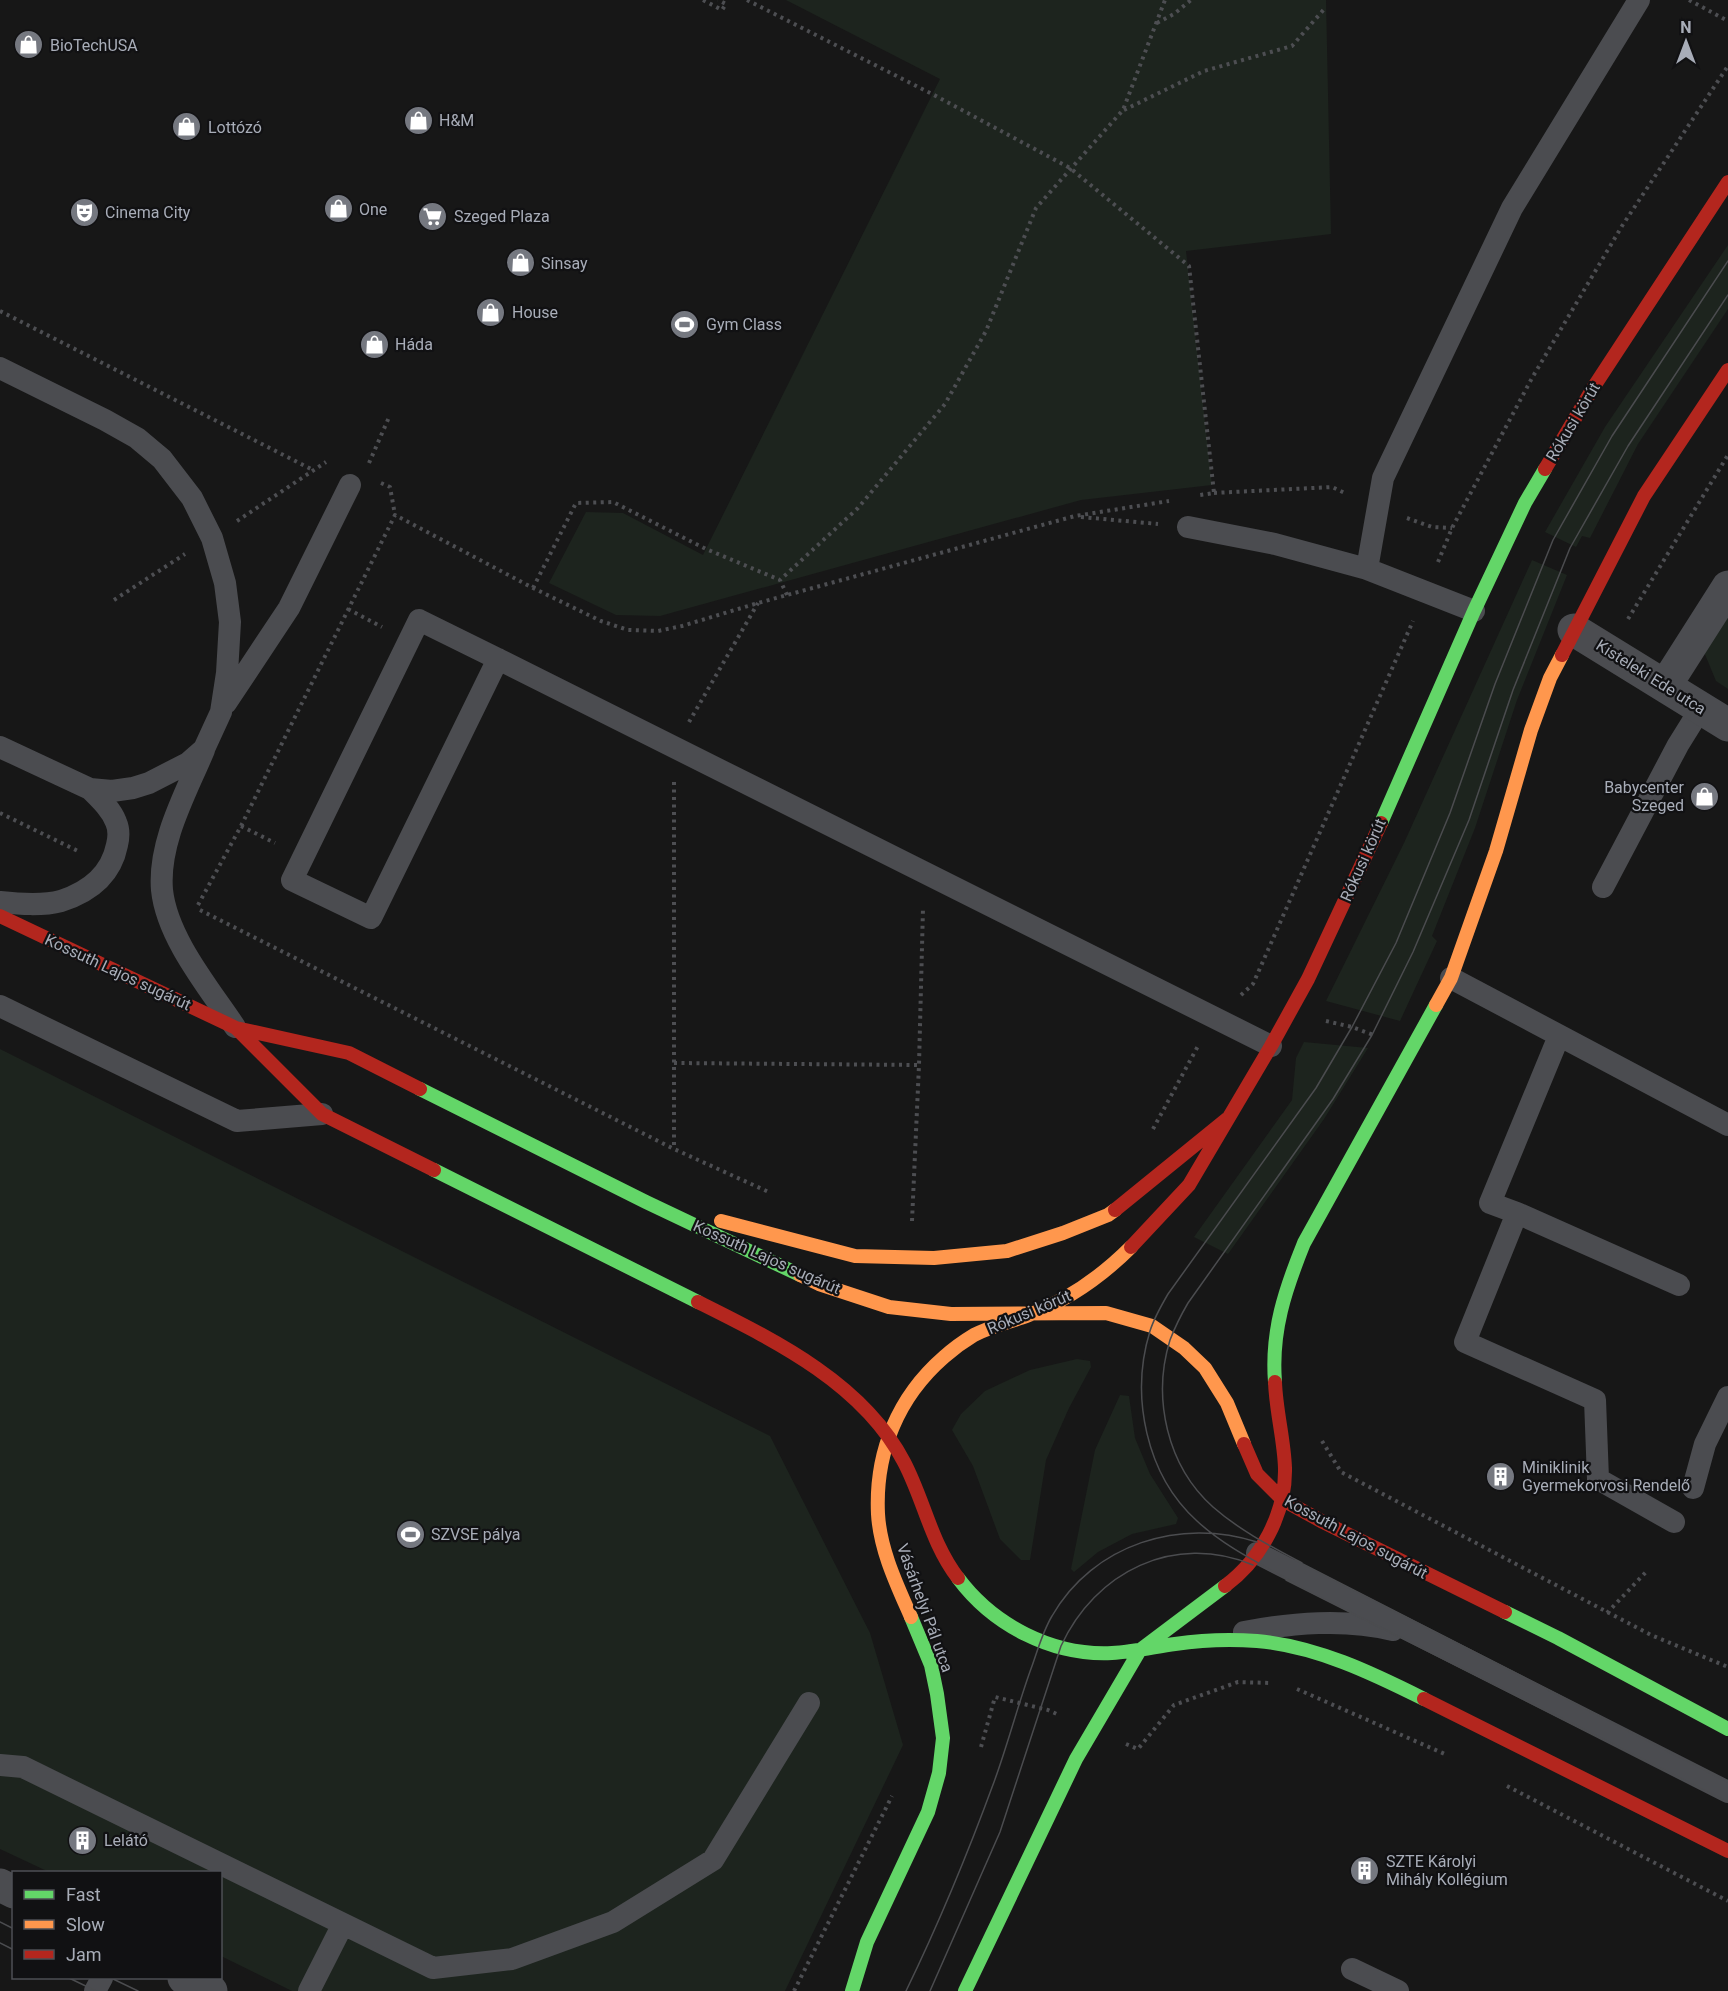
<svg xmlns="http://www.w3.org/2000/svg" width="1728" height="1991" font-family="Roboto,sans-serif">
<style>
.green{fill:#1d241e}
.lines{fill:none;stroke-linecap:round;stroke-linejoin:round}
.path{stroke:#4d4e52;stroke-width:4;stroke-dasharray:3 4.5;stroke-linecap:butt}
.lane{stroke:#4b4c50;stroke-width:22}
.street{stroke:#4b4c50;stroke-width:33}
.fast{stroke:#63d668;stroke-width:14}
.slow{stroke:#ff974d;stroke-width:14}
.jam{stroke:#b3261e;stroke-width:14}
.tram{stroke:#4b4c4f;stroke-width:1.5}
.labels{text-anchor:middle;dominant-baseline:central;stroke-width:4.5;stroke-linejoin:round;paint-order:stroke}
.poi-label{font-size:16px;fill:#a8adb8;stroke:#111113;text-anchor:start}
.street-label{font-size:16px;fill:#a8adb8;stroke:#111113}
</style>
<rect width="100%" height="100%" fill="#171717"/>
<path class="green" d="M786,0H1326L1331,234L1186,251L1212,485L1081,500L660,616L616,615L549,583L586,512L623,513L703,555L940,79Z
M1728,245V309L1638,444L1590,538L1582,536L1576,547L1545,532L1605,427Z
M1532,560L1567,575L1517,700L1475,828L1432,936L1437,941L1400,1021L1326,1001L1404,843Z
M1728,613V689L1716,681L1704,652Z
M1304,1042L1368,1048L1324,1119L1228,1254L1194,1237L1292,1100L1296,1058Z
M0,1049L770,1436L870,1633L903,1745L785,1991H292L221,1956L220,1872H49L0,1849Z
M1077,1359L1090,1361L1091,1367L1069,1408L1046,1460L1030,1560H1021L1000,1539L973,1466L952,1430L961,1414L985,1391L1030,1370Z
M1120,1395L1129,1396L1135,1438L1150,1474L1178,1518L1176,1524L1132,1534L1098,1552L1074,1572L1071,1569L1095,1450Z"/>
<g class="lines">
<path class="path" d="M703,0L722,10L726,4L718,0
M747,0L934,95L1070,168L1189,266L1214,493L1200,495
M1689,0L1728,21
M1157,23L1174,14L1191,0
M1124,110L1204,71L1292,46L1326,7
M0,311L313,470
M369,463L390,415
M381,483L390,487L395,515
M1214,493L1332,487L1347,494
M1081,517L1158,524
M1407,518L1432,527L1452,528
M237,521L326,462
M1438,562L1452,528L1532,378L1622,226L1728,66
M533,588L576,503L613,502L706,549L780,580
M787,595L780,580L858,508L945,404L986,331L1036,208L1123,110L1165,0
M114,600L185,554
M348,609L382,627
M1628,619L1728,455
M689,722L758,603
M674,782V1149
M0,813L80,852
M241,826L275,843
M198,905L241,826L395,515L533,588L601,621L628,630L658,631L682,626L758,603L1075,516L1169,501
M200,910L674,1149L771,1193
M1241,995L1253,984L1413,621
M1326,1021L1352,1027L1376,1036
M674,1063L919,1065
M1153,1129L1198,1046
M912,1221L919,1065L923,908
M1322,1441L1341,1472L1651,1635L1728,1667
M1607,1613L1646,1572
M1297,1689L1447,1755
M1126,1744L1138,1749L1174,1705L1238,1682L1270,1683
M981,1747L995,1697L1048,1710L1059,1715
M1507,1786L1728,1901
M794,1991L892,1796"/>
<path class="lane" d="M0,368L105,420L137,438L162,459L192,498L212,538L225,583L230,622L227,673L221,712L204,749L188,763L149,783L133,788L112,791L90,789L0,747
M1188,527L1275,544L1367,569
M1474,611L1367,569L1383,478L1512,208L1639,0
M498,659L371,918L292,880L419,620L498,659L1271,1046
M226,703L289,608L350,485
M204,750C186,793 158,842 162,890C167,938 209,988 235,1027
M1603,887L1678,745L1701,708
M0,902C19,904 42,906 61,901C89,892 111,875 117,845C119,837 119,829 116,822C111,809 100,799 90,789
M1451,978L1728,1125
M0,1006L237,1121L322,1114
M1559,1036L1490,1203L1517,1213L1465,1342L1595,1400L1598,1479L1674,1522
M1517,1213L1679,1285
M1693,1488L1705,1444L1728,1397
M1257,1553L1728,1792
M1244,1632C1293,1623 1344,1618 1393,1630
M0,1765L23,1767L433,1968L512,1959L613,1922L713,1860L809,1703
M1352,1969L1398,1991
M95,1991L102,1978
M309,1991L343,1924"/>
<path class="street" d="M1574,630L1728,725
M1665,686L1728,587
M0,1885L14,1892
M184,1978L211,1991"/>
<path class="fast" d="M1381,823L1474,611L1525,503L1545,469
M420,1089L646,1202L800,1275
M434,1170L698,1302
M1275,1382C1271,1331 1285,1290 1304,1243L1436,1005
M958,1578C993,1625 1052,1656 1112,1653C1133,1652 1154,1647 1175,1644C1202,1640 1230,1639 1257,1641C1316,1646 1372,1673 1424,1699
M1505,1612L1558,1638L1728,1729
M852,1991L867,1942L928,1812L939,1773L943,1738L937,1694L931,1665L911,1617
M965,1991L1076,1759L1140,1650L1225,1586"/>
<path class="slow" d="M1436,1005L1451,978L1496,851L1531,730L1550,678L1562,655
M721,1221L855,1256L934,1258L1007,1251L1063,1233L1108,1215L1115,1210
M800,1275L819,1284L889,1307L951,1314L1106,1313L1152,1326L1184,1348L1205,1368L1227,1403L1244,1444
M911,1617C897,1585 880,1550 878,1514C875,1452 898,1397 944,1357C953,1349 964,1341 974,1335C991,1326 1011,1322 1029,1315C1068,1300 1102,1276 1131,1247"/>
<path class="jam" d="M1545,469L1593,388L1728,182
M1562,655L1644,496L1728,370
M0,916L236,1028L349,1053L420,1089
M236,1028L322,1114L434,1170
M1115,1210L1227,1119
M1131,1247L1189,1185L1271,1046L1308,979L1381,823
M698,1302C774,1340 863,1383 904,1462C924,1500 931,1543 958,1578
M1244,1444L1257,1474L1283,1500L1323,1522L1505,1612
M1225,1586C1261,1559 1286,1514 1285,1468C1284,1439 1276,1411 1275,1382
M1424,1699L1728,1851"/>
<path class="tram" d="M1295,1560L1728,1782
M1302,1563C1272,1547 1239,1530 1213,1507C1167,1466 1152,1398 1170,1340C1175,1327 1181,1315 1188,1303L1333,1099L1372,1035L1413,952L1469,820L1513,690L1570,548L1628,446L1728,295
M1286,1580L1728,1802
M1294,1583C1261,1564 1225,1547 1197,1521C1146,1475 1130,1396 1150,1331C1154,1318 1161,1306 1168,1294L1316,1088L1352,1027L1396,943L1450,813L1495,684L1553,540L1612,436L1728,261
M0,1922L14,1929
M0,1943L14,1950
M69,1978L96,1991
M111,1978L138,1991
M906,1991C939,1923 968,1853 994,1782C1008,1744 1018,1704 1032,1666C1038,1649 1043,1631 1052,1616C1093,1544 1181,1517 1257,1542
M930,1991L1000,1832L1061,1646C1095,1572 1174,1532 1253,1565"/>
</g>
<defs>
<symbol id="shop-disc" viewBox="-11 -11 22 22"><circle r="9.5" fill="#757880" stroke="#111113"/><path d="M-5-2.5h2.3a2.7 3.5 0 0 1 5.4 0H5L5.5 6h-11ZM-1.5-2.5h3a1.5 2.3 0 0 0-3 0Z" fill="#fff"/></symbol>
<symbol id="theatre-disc" viewBox="-11 -11 22 22"><circle r="9.5" fill="#757880" stroke="#111113"/><path d="M-5-5.5Q0-4 5-5.5V0Q5 5 0 6Q-5 5-5 0ZM-3.3-2.5H-1v1.5H-3.3ZM1-2.5H3.3v1.5H1ZM-2.8 1Q0 5.5 2.8 1Z" fill="#fff"/></symbol>
<symbol id="supermarket-disc" viewBox="-11 -11 22 22"><circle r="9.5" fill="#757880" stroke="#111113"/><path d="M-6-5.5h2.5l.6 2H6L4.5 2H-2.5L-4.4-4H-6ZM-1.5 3.2a1.3 1.3 0 1 0 .1 0ZM3 3.2a1.3 1.3 0 1 0 .1 0Z" fill="#fff"/></symbol>
<symbol id="stadium-disc" viewBox="-11 -11 22 22"><circle r="9.5" fill="#757880" stroke="#111113"/><path d="M0-5a6.5 5 0 1 0 0 10a6.5 5 0 1 0 0-10ZM-3.5-1.8h7v3.6h-7Z" fill="#fff"/></symbol>
<symbol id="building-disc" viewBox="-11 -11 22 22"><circle r="9.5" fill="#757880" stroke="#111113"/><path d="M-4-6H4V6H1V3H-1V6H-4ZM-2.5-4.3h1.7v1.8h-1.7ZM.8-4.3h1.7v1.8H.8ZM-2.5-1h1.7V.8h-1.7ZM.8-1h1.7V.8H.8Z" fill="#fff"/></symbol>
</defs>
<g fill-rule="evenodd">
<use href="#shop-disc" x="12" y="28" width="33" height="33"/>
<use href="#shop-disc" x="402" y="104" width="33" height="33"/>
<use href="#shop-disc" x="170" y="110" width="33" height="33"/>
<use href="#shop-disc" x="322" y="192" width="33" height="33"/>
<use href="#theatre-disc" x="68" y="196" width="33" height="33"/>
<use href="#supermarket-disc" x="416" y="200" width="33" height="33"/>
<use href="#shop-disc" x="504" y="246" width="33" height="33"/>
<use href="#shop-disc" x="474" y="296" width="33" height="33"/>
<use href="#stadium-disc" x="668" y="308" width="33" height="33"/>
<use href="#shop-disc" x="358" y="328" width="33" height="33"/>
<use href="#shop-disc" x="1688" y="780" width="33" height="33"/>
<use href="#building-disc" x="1484" y="1460" width="33" height="33"/>
<use href="#stadium-disc" x="394" y="1518" width="33" height="33"/>
<use href="#building-disc" x="66" y="1824" width="33" height="33"/>
<use href="#building-disc" x="1348" y="1854" width="33" height="33"/>
</g>
<g class="labels">
<g class="poi-label">
<text x="50" y="45">BioTechUSA</text>
<text x="439" y="120">H&amp;M</text>
<text x="208" y="127">Lottózó</text>
<text x="359" y="209">One</text>
<text x="105" y="212">Cinema City</text>
<text x="454" y="216">Szeged Plaza</text>
<text x="541" y="263">Sinsay</text>
<text x="512" y="312">House</text>
<text x="706" y="324">Gym Class</text>
<text x="395" y="344">Háda</text>
<text x="1684" y="787" text-anchor="end">Babycenter<tspan x="1684" dy="18">Szeged</tspan></text>
<text x="1522" y="1467">Miniklinik<tspan x="1522" dy="18">Gyermekorvosi Rendelő</tspan></text>
<text x="431" y="1534">SZVSE pálya</text>
<text x="104" y="1840">Lelátó</text>
<text x="1386" y="1861">SZTE Károlyi<tspan x="1386" dy="18">Mihály Kollégium</tspan></text>
</g>
<g class="street-label">
<text transform="translate(1573 422) rotate(-59)">Rókusi körút</text>
<text transform="translate(1651 677) rotate(32)">Kisteleki Ede utca</text>
<text transform="translate(1363 860) rotate(-66)">Rókusi körút</text>
<text transform="translate(118 972) rotate(25)">Kossuth Lajos sugárút</text>
<text transform="translate(767 1257) rotate(24)">Kossuth Lajos sugárút</text>
<text transform="translate(1029 1312) rotate(-23)">Rókusi körút</text>
<text transform="translate(1356 1537) rotate(28)">Kossuth Lajos sugárút</text>
<text transform="translate(925 1608) rotate(70)">Vásárhelyi Pál utca</text>
</g>
</g>
<rect x="12" y="1871" width="210" height="108" fill="#111113" stroke="#4d4f55" stroke-width="1.5"/>
<rect x="24" y="1890" width="30" height="9" fill="#63d668" stroke="#4d4f55" stroke-width="1.5"/>
<text x="66" y="1901" font-size="18" fill="#a8adb8">Fast</text>
<rect x="24" y="1920" width="30" height="9" fill="#ff974d" stroke="#4d4f55" stroke-width="1.5"/>
<text x="66" y="1931" font-size="18" fill="#a8adb8">Slow</text>
<rect x="24" y="1950" width="30" height="9" fill="#b3261e" stroke="#4d4f55" stroke-width="1.5"/>
<text x="66" y="1961" font-size="18" fill="#a8adb8">Jam</text>
<g transform="translate(1686 42)" stroke="#111113" stroke-width="4.5" paint-order="stroke">
<path d="M0-4.5L10 22L0 15L-10 22Z" fill="#a8adb8"/>
<text y="-9" font-size="16" font-weight="bold" text-anchor="middle" fill="#a8adb8">N</text>
</g>
</svg>
